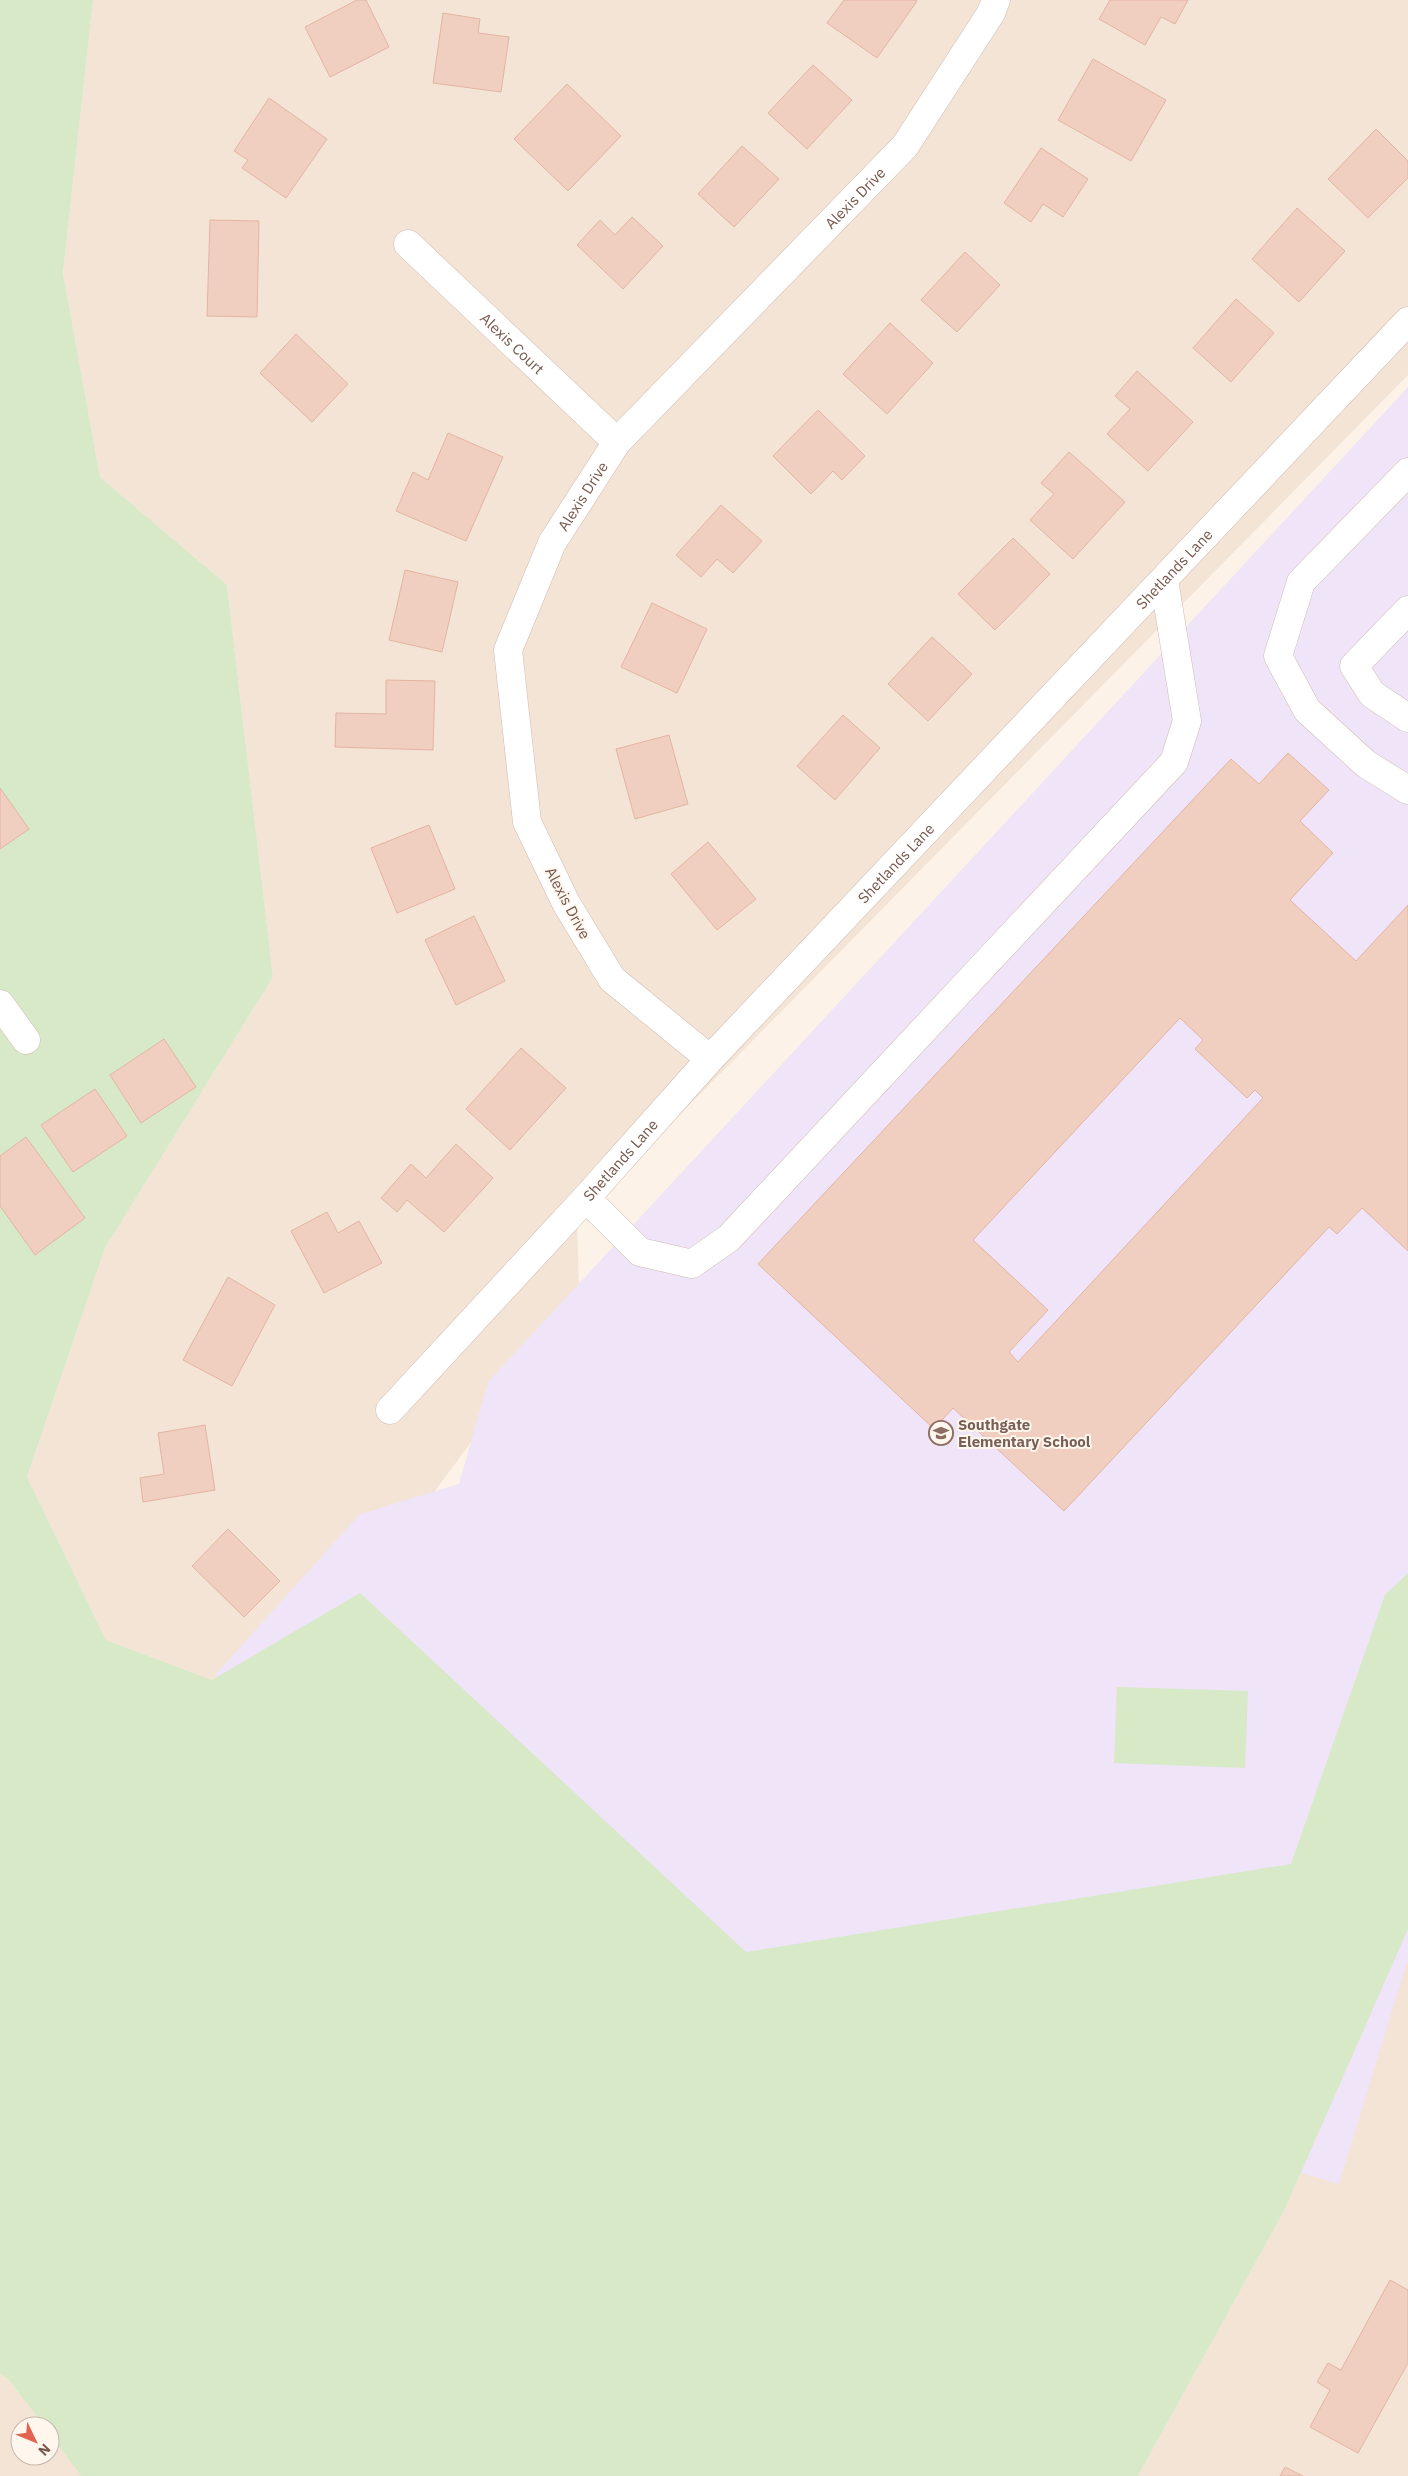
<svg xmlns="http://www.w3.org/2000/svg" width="1408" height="2476" font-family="'IBM Plex Sans',sans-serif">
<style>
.residential{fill:#f3e4d6}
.education{fill:#efe4f8}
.green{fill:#d7e9c6}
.building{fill:#f1cfc0;stroke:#e3b4a1;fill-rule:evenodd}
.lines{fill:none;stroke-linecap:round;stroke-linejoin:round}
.minor-casing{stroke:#d0bbb0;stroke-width:29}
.minor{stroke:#fff;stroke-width:28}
.labels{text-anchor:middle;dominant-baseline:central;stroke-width:4;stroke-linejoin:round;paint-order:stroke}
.street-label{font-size:15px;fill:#75574c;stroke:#fff7ee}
.education-label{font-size:15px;font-weight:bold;fill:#785e54;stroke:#fff7ee;text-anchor:start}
</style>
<rect width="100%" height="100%" fill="#fcf2e8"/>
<path class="residential" d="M93,0H1408V375L577,1219L579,1295L360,1593L212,1680L106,1640L27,1477L105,1248L273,977L227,585L100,477L63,273Z
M1408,1929V2476H1138L1284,2211Z
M0,2374L8,2379L44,2426H20V2456H50V2434L81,2476H0Z"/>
<path class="education" d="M1408,387V1959L1339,2184L1289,2169L704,2476L215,1675L360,1514L459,1484L488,1382Z"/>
<path class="green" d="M0,0H93L63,273L100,477L227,585L273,977L105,1248L27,1477L106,1640L212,1680L360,1593L746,1952L1291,1864L1385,1595L1408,1573V1929L1284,2211L1138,2476H81L50,2434V2426H44L8,2379L0,2374Z
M1117,1687L1248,1691L1245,1768L1114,1763Z"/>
<path class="building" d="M357,0H366L389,47L330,77L305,27Z
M844,0H916L917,1L877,58L827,23Z
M1110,0H1188L1175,24L1161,17L1145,45L1099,19Z
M443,13L480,19L478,33L509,37L501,92L433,83Z
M1093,59L1166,100L1131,161L1058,120Z
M813,65L852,100L807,149L768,113Z
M567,84L621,136L568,191L514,139Z
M269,98L327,139L286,198L242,168L248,160L234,151Z
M1376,129L1408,161V178L1368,218L1328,179Z
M742,146L779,179L734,227L698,194Z
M1041,148L1088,179L1063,217L1043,204L1031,222L1004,203Z
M1297,208L1345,251L1299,302L1252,259Z
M632,217L663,246L623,289L577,245L600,220L615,235Z
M210,220L259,221L257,317L207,316Z
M965,252L1000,285L957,332L921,300Z
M1236,299L1274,333L1231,382L1193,348Z
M890,323L933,363L887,414L843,374Z
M296,334L348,384L312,422L260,373Z
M1137,371L1193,422L1148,471L1107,434L1130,409L1115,396Z
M818,410L865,456L842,480L833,471L811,494L773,456Z
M448,433L503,457L466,541L396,511L413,472L428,480Z
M1069,452L1125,502L1073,559L1030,520L1054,494L1041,483Z
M721,505L762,541L733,573L717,559L701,577L676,555Z
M1013,538L1050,574L995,630L958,594Z
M405,570L458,582L442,652L389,640Z
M652,603L707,629L677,693L621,667Z
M932,637L972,674L928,721L888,684Z
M386,680L435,681L433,750L335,747L336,713L386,714Z
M843,715L880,748L835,800L797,766Z
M669,735L688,804L635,819L616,749Z
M1288,753L1329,790L1300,821L1333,853L1290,900L1356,961L1408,905V1251L1362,1208L1337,1234L1329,1227L1064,1511L953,1408L934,1429L758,1264L1231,759L1259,784ZM1180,1018L1203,1040L1195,1049L1247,1098L1255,1090L1263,1098L1018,1362L1009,1352L1048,1310L973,1240Z
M0,788L29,829L0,849Z
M429,825L455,889L397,913L371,848Z
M708,842L756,899L717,930L671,874Z
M474,916L505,981L456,1005L425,940Z
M164,1039L196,1087L141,1123L110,1075Z
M521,1048L566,1088L510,1150L466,1109Z
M95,1089L127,1136L73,1172L41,1125Z
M26,1137L85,1218L35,1255L0,1206V1156Z
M456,1144L493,1178L444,1232L407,1200L397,1212L381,1198L411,1164L426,1178Z
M327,1212L338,1233L359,1221L382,1263L324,1293L291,1231Z
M228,1277L275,1305L232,1386L183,1360Z
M205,1425L215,1490L143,1502L140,1478L164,1474L158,1433Z
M228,1529L280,1581L244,1617L192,1566Z
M1390,2280L1408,2290V2363L1358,2453L1310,2427L1330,2390L1317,2382L1328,2363L1341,2370Z
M1285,2467L1303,2476H1280Z"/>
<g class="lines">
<defs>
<g id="minor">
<path id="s1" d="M408,244L617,442"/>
<path d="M1408,472L1301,582L1278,656L1307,710L1366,764L1408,790"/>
<path d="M1408,610L1354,666L1372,694L1408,718"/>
<path d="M0,1004L26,1040"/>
<path id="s2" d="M710,1059L612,979L566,903L527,822L508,650L552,543L617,442L905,146L991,13L996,0"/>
<path d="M586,1198L640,1252L692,1264L729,1238L1174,762L1187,721L1164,580"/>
<path id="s3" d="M390,1410L586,1198L710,1059L1408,321"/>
</g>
</defs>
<use href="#minor" class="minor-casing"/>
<use href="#minor" class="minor"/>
</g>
<defs>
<symbol id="school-ring" viewBox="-11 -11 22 22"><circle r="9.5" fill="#fff7ee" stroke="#8d6e63" stroke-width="1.5"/><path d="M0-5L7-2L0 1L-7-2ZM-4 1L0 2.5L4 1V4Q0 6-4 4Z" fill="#8d6e63"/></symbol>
</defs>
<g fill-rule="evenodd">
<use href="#school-ring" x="927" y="1419" width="28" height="28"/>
</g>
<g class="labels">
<g class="street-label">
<text stroke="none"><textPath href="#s2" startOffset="1055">Alexis Drive</textPath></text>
<text stroke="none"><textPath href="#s1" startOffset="144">Alexis Court</textPath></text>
<text stroke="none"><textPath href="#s2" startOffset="650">Alexis Drive</textPath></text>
<text stroke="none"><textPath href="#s3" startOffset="1150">Shetlands Lane</textPath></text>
<text stroke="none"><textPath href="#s3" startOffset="745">Shetlands Lane</textPath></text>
<text transform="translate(568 903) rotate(62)">Alexis Drive</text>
<text stroke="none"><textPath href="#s3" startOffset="340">Shetlands Lane</textPath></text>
</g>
<g class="education-label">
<text x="958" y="1424">Southgate<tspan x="958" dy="17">Elementary School</tspan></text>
</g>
</g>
<g transform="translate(35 2441) rotate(133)"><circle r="24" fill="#fff7ee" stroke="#c8b7ad"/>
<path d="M0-4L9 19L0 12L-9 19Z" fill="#e26450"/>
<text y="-8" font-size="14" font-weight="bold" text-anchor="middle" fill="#75574c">N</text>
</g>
</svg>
